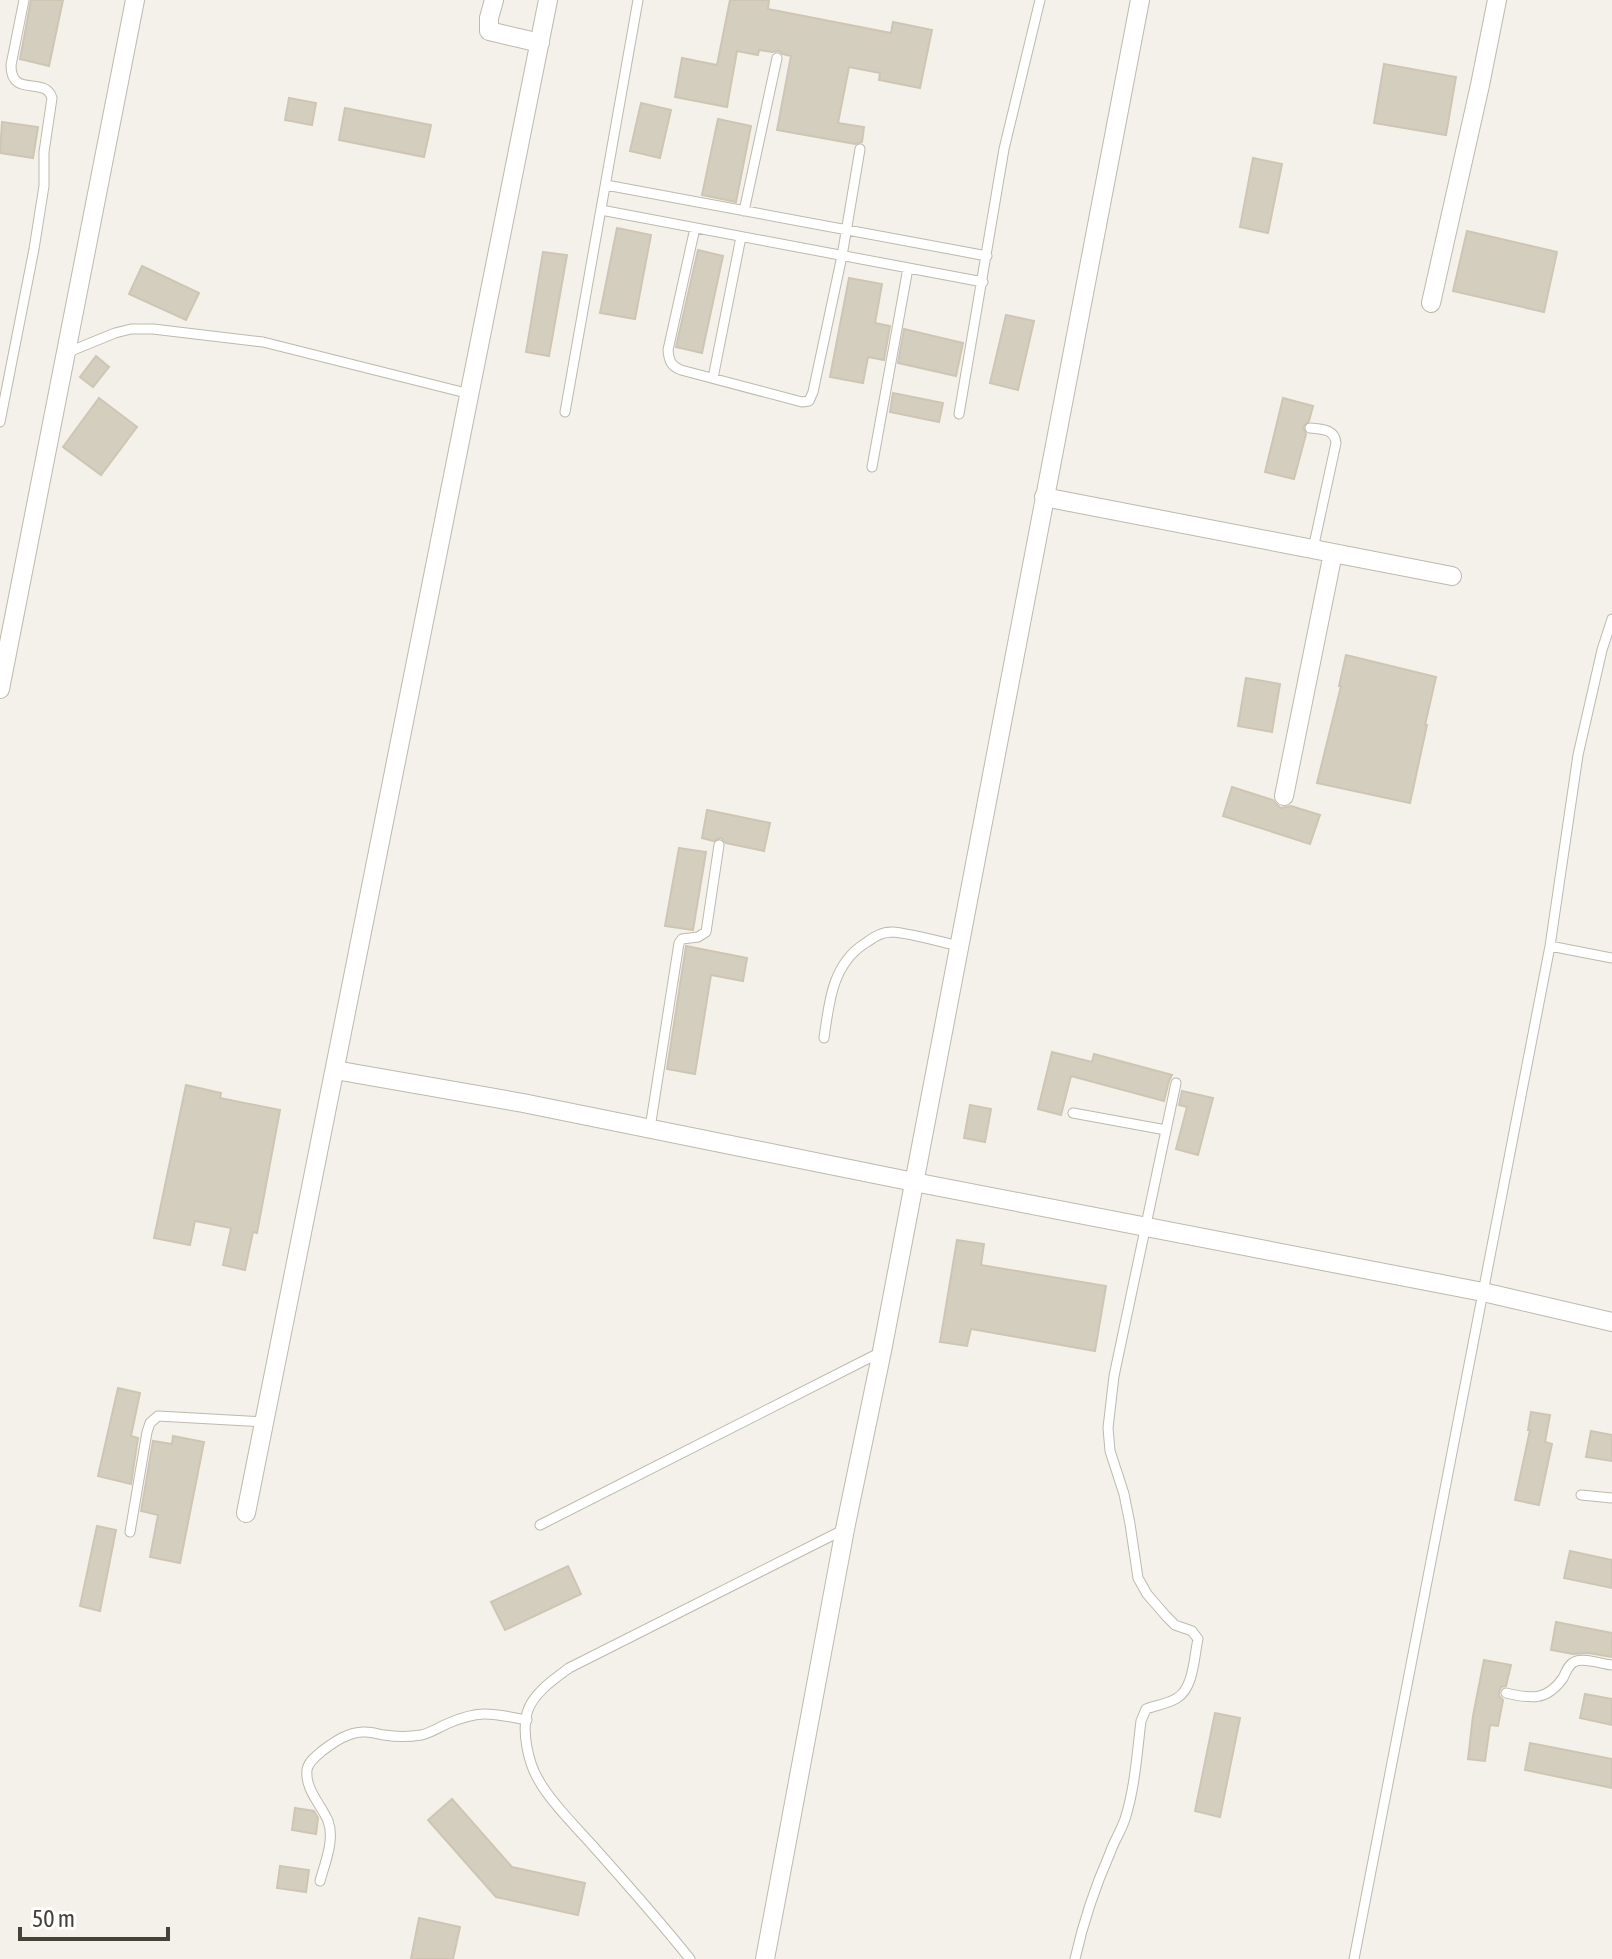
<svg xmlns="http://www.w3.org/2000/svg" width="1612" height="1959" font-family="'Asap Condensed',sans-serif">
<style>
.building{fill:#d4cebf;stroke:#cec6b3;stroke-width:2}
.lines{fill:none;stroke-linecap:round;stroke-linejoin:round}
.service-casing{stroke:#beb9ac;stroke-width:11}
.minor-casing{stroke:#beb9ac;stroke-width:20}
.service{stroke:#fff;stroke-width:9}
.minor{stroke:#fff;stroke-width:18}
</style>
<rect width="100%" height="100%" fill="#f3f1e9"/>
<path class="building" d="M31,0H63L49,66L20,59Z
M730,0H769L768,9L891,33L893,22L932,30L920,88L879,80L880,73L849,67L838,123L864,127L862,142L855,144L777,130L791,56L783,54L779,51L772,52L759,50L758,55L737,51L727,107L675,97L682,58L717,65Z
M1384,64L1456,77L1446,135L1374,123Z
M289,98L316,103L312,125L285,120Z
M641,103L671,110L660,158L630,151Z
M345,108L431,125L424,157L339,140Z
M718,119L751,126L736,202L702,195Z
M2,122L38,127L33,158L0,153Z
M1253,158L1282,164L1268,233L1240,227Z
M617,228L651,235L635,319L600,313Z
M1467,231L1557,252L1544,312L1453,291Z
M698,250L723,256L702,353L676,347Z
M543,252L567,255L549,356L526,352Z
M142,266L199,293L186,320L129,294Z
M849,278L882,284L875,323L890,326L884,360L868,357L863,383L830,377Z
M1006,315L1034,321L1018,390L990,383Z
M904,329L963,343L956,376L898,363Z
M96,356L109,367L93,387L80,377Z
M893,393L943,403L939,422L890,412Z
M99,398L137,427L101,475L63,447Z
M1283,398L1313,406L1309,421L1303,427L1306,434L1294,479L1265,472Z
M1346,655L1436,677L1425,725H1427L1410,803L1317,783L1341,686H1339Z
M1246,678L1280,684L1272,732L1238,726Z
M1232,787L1273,800L1276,804L1281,808L1291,806L1320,815L1310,844L1223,816Z
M707,810L770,823L764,851L726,843L721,838L713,841L702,838Z
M679,848L706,852L693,930L665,926Z
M686,946L747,958L743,981L711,975L695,1074L667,1069Z
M1052,1052L1092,1062L1094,1054L1172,1075L1169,1081L1164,1101L1071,1076L1061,1115L1038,1109Z
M186,1085L221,1093L220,1098L280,1110L257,1233L253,1232L245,1270L223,1265L231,1228L195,1221L190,1245L154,1238Z
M1182,1091L1213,1098L1198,1155L1176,1149L1187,1107L1179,1105Z
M970,1105L991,1109L985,1142L964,1138Z
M957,1240L984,1244L981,1265L1106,1286L1095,1351L971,1329L967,1346L940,1342Z
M118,1388L140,1393L131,1436L138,1438L131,1484L98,1476Z
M1531,1412L1550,1415L1545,1442L1552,1444L1539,1505L1515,1500L1530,1430H1528Z
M1591,1431L1612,1435V1461L1586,1457Z
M173,1436L204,1442L180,1563L150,1557L158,1515L141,1511L153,1441L172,1444Z
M97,1526L116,1530L100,1611L80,1606Z
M1570,1551L1612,1560V1588L1564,1578Z
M568,1566L581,1594L505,1630L491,1602Z
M1556,1622L1612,1633V1657L1588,1653L1573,1654L1551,1650Z
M1484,1660L1511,1665L1506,1686L1501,1687L1499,1692V1696L1503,1700L1498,1726L1490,1725L1485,1761L1468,1759L1473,1716Z
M1585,1694L1612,1699V1725L1580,1718Z
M1215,1713L1240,1718L1220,1817L1195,1811Z
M1530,1743L1612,1759V1788L1525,1770Z
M452,1799L512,1867L585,1883L578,1915L496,1897L428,1820Z
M295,1808L314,1811L318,1818L316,1834L292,1830Z
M280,1866L309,1870L306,1892L277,1888Z
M419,1918L460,1927L453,1959H411Z"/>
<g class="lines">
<defs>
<path id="service" d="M606,185L987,256
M601,210L983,282
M744,211L777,58
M695,228L668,350C669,361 671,366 681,370L802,402L809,401L813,392L842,256L860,149
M66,353L115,333L131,329H153L263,342L470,394
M713,378L741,237
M565,412L638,0
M959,414L1004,149L1040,0
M0,422L34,249L44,186V152L52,98C45,75 11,99 11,65L24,0
M1310,428C1321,429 1335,429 1336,443L1313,549
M872,467L908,268
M1550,946L1612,958
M824,1038C829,1003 832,965 864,944C873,938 880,932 892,932C910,933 940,942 959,946
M1073,1113L1166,1130
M650,1128L679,943L682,939L698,937L706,932L719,845
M1581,1495L1612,1498
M540,1525L879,1353
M130,1532L147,1432L150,1423L158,1416L264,1422
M1506,1693C1531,1699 1547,1701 1563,1678C1566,1672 1568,1665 1574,1662C1583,1657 1602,1664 1612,1665
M320,1881C325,1863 335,1839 328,1821C321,1804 305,1790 307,1770C308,1762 316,1756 322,1751C334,1742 349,1731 366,1732C372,1732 378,1734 384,1735C396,1737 409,1737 421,1735C431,1733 439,1727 449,1723C482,1709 493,1714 527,1720
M690,1959C659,1920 626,1883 593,1846C576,1827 550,1801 538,1779C528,1762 522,1732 527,1713C532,1694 554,1679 569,1668L845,1529
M1075,1959C1083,1923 1095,1887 1110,1853C1114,1841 1121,1831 1125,1819C1135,1788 1137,1753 1141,1721L1146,1709C1156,1705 1168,1704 1177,1698C1194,1688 1194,1656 1198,1639L1192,1631L1175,1625L1166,1616L1147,1594L1138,1578L1130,1524L1124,1494L1110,1451L1108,1428L1114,1376L1176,1083
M1354,1959L1550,946L1578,755L1602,650L1612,619"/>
<path id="minor" d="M494,0L489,18V31L540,43
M1431,303L1480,85L1497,0
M1044,497L1452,576
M0,689L135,0
M1284,796L1333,553
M335,1070L523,1103L914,1182L1483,1292L1612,1322
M246,1513L548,0
M765,1959L845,1529L882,1351L1140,0"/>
</defs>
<use href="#service" class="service-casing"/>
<use href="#minor" class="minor-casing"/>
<use href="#service" class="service"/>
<use href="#minor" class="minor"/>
</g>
<path d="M20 1927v12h148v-12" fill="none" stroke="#464238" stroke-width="4"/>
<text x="32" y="1927" font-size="24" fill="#464238" stroke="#ffffff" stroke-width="6" paint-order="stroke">50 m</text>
</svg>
